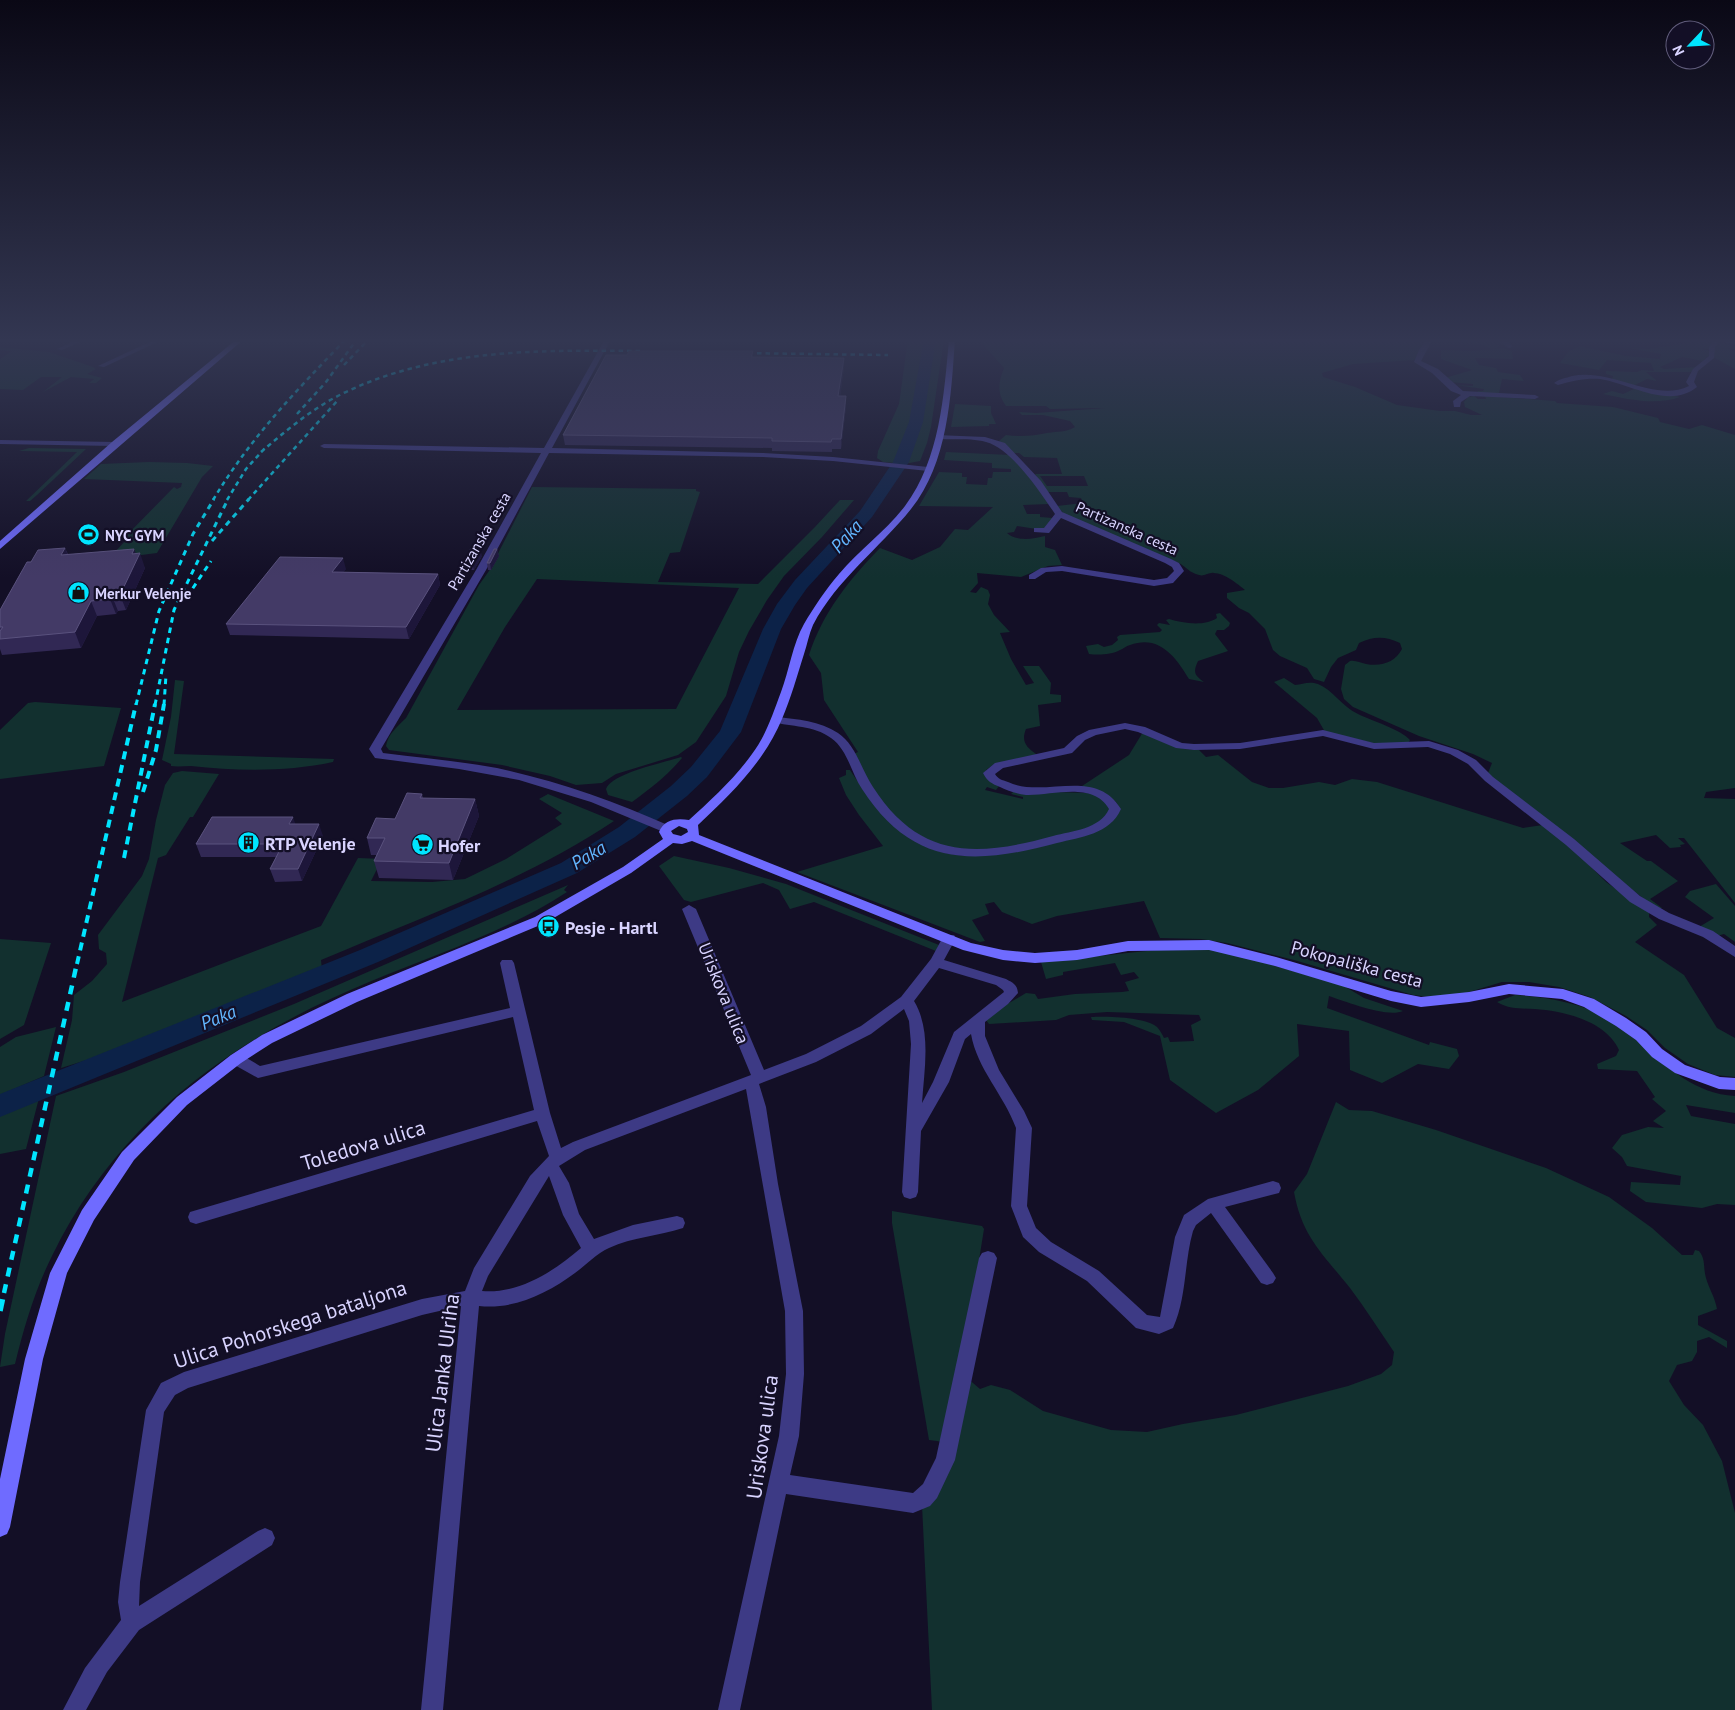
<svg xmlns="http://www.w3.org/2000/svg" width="1735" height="1710" font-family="'PT Sans',sans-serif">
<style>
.green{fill:#12302f;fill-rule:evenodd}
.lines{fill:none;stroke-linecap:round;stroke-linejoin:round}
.river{fill:#0c2248;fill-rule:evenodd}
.street{fill:#3d3a85;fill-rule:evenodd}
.secondary{fill:#6f6bff;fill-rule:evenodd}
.rail-far4{stroke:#00e5ff;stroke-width:2.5;stroke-dasharray:4.5 4;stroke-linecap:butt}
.rail-far3{stroke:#00e5ff;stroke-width:3;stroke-dasharray:5.5 5;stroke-linecap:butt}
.rail-far2{stroke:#00e5ff;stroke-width:4;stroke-dasharray:8 6;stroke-linecap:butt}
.rail-far1{stroke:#00e5ff;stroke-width:4.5;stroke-dasharray:9 8;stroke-linecap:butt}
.rail{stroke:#00e5ff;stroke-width:5.5;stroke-dasharray:12 10;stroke-linecap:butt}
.wall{fill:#312854}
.shaded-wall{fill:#1d163a}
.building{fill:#433a66;stroke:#5a527e}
.labels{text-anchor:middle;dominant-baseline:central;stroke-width:4.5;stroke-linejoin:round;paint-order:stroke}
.far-street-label{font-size:15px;fill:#d9d4ff;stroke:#130f26}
.far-poi-label{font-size:15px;font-weight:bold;fill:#d9d4ff;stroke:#130f26;text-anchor:start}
.poi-label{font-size:18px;font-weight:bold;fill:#d9d4ff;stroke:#130f26;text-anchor:start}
.street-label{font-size:18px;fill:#d9d4ff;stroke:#130f26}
.water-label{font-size:19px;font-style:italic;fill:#62b6ff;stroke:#130f26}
.near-street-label{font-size:21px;fill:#d9d4ff;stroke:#130f26}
</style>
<rect width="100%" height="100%" fill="#130f26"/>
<path class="green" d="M908,339H928L914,417L910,430L896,463L883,462L877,458L878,451L899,404Z
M933,339H944L931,427L927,443L920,461L904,464L917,431L932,350Z
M978,339H1427L1419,350L1415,360L1353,364L1322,373L1323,377L1355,387L1397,405L1440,411H1455L1471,415H1482L1465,407L1464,402L1468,397L1474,396L1478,399H1486L1485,396L1555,401L1557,403L1613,407L1658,418L1660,422L1689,429L1702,425L1735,435V788L1706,792L1704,798L1735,799V903L1684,838H1678L1685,844L1680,845L1681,847L1670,848L1656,835L1620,843L1647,861H1651L1678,881L1650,899L1662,908L1657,909L1503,789L1488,773L1492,763L1473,754L1419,736L1353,707L1344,699L1341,689L1345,665L1350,661C1356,660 1360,663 1366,664C1382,667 1395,662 1402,649L1400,643C1385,636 1374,636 1359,643L1356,650L1338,658L1331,667L1324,682L1314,679L1307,668L1280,656L1273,650L1265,629L1249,613L1239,608L1227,598V593L1245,590C1238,584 1224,573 1214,573C1209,572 1204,577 1199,575C1190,573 1186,567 1179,563L1065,515L1057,506L1083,503L1081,498L1069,497L1067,492H1046L1035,474H1062L1057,458L1024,457L1019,453H1013L999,441L1006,435C1021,437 1033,436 1047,433C1059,431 1064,433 1075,427L1070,421L1043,415H1022L1019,412L1036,413L1105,408L1050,409L1046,406H1006C997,393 998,383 1004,368ZM1040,476H1084L1088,486H1047Z
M1443,339H1500L1506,346L1498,344L1501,347L1491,349C1476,339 1458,345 1443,339Z
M1676,339H1713L1710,349L1699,348L1710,351V354L1703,361L1682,357L1660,367L1664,369L1696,367L1691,372H1646L1657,381L1647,379L1633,386L1612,379L1613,376L1606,374V371L1637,372L1642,370L1654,371L1651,363L1607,360L1599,370L1560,363L1568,352L1579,346L1626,356L1660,359L1661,354L1630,348L1648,349L1687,343Z
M1716,342L1735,346V349L1727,348L1735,352V369L1713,357Z
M0,347L49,352L93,367L96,369L87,374L102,378L96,383H89L94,379L71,377L43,392L62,377H41L23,390L0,389V359L12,351L0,350Z
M1503,348L1512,351L1513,359L1475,358L1479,365L1496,368L1498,372L1520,375L1524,381L1502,379L1499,393L1476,394L1478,391H1483L1484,389L1455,385L1473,386V384L1449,382L1445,378L1472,370L1441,359V350L1473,351Z
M1636,388L1675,396L1680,397C1656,406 1627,399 1603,394L1612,391L1623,394Z
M955,404L991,406V413L996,424H989V426L951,427Z
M29,448L86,449L37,495L30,501H26L77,452L19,451Z
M946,452L1010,455L1030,476L1049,504L1023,505L1027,514H1040V517L1053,518L1043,530L1017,526L1014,532L1007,533C1017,542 1033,539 1045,536V547L1055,550L1062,565L1048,566L1021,577L977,573L978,583L970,592L976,593L981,587L988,590L990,595L988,604L994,615L1010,632L1000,633L1011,659L1026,685L1034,683L1023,666H1039L1051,683L1050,694L1061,695V702L1038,705L1040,726L1026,729C1021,741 1026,747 1036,754V757L993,765L986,770L987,777L999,786L996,790L987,787L985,790L1023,799V797L1011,794L1014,791L1092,793L1112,805L1102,822L1077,832L1037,842L985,851L944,850L904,826L882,803L849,756L858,752L824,700L821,673L809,655C823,612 849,580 880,548L912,560L940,547L955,529L968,530L993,507L919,506L939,472L962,473V477H967L966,484L987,485L988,478H992L993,472H1011V469L992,468V463L944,460Z
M149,462L187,463L213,466L202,477L157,553L110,559L112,555L127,539L124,538L174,487L177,489L181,487L182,483L84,479L101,464Z
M532,487L696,489V491L700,492L680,552L670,553L658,582L758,584L815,527L840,500H854L822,537L784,576L767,600L749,631L739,652L726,696L696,742L678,755L616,774L602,783L576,785L550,776L502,765L389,750L386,746C388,734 397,727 406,718L479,585L489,571ZM537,579L739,588L676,709L457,710L505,627Z
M1220,613L1230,623L1229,626L1224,630H1217L1215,634L1228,651L1198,661C1193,672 1194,675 1204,682L1189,679C1176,657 1159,634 1130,645C1126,646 1123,649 1120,650C1111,655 1098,655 1089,654L1086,646L1098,644L1104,647L1112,645L1118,640L1117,637L1120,635L1160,632L1162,630L1157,625L1159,623L1170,625L1166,620L1169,619C1183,623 1203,627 1217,618L1216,614Z
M1284,678L1295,685C1303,684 1309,681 1318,684C1333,690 1341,706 1358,714C1370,720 1402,730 1410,740L1408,743L1377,744L1325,732L1317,718L1274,682Z
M175,680L184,681L174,754L334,759L333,762C287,772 237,771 191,766C184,766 178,767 171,766V764L162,760L171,717Z
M35,702L121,708L104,766L0,779V730L28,703Z
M1143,732L1185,749L1199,750L1206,757L1218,755L1252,782L1269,788H1283L1319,782L1335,785L1352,779L1377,782L1523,828L1543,825L1573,849L1606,882L1649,912V917L1657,925L1635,942L1684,975L1717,1028L1735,1038V1077L1715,1075L1688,1064L1665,1048L1647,1030L1626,1016L1590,997L1559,987L1529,982H1502L1459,995L1438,998L1413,995L1294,960L1227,943L1201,939L1160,938L1144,901L1057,916L1032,924L1002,912L994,902L985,904L989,914L972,920L985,941L980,942L797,872L883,846L859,815L846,795L839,778L846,775V770H850C882,817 911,855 973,856L1087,833L1118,811L1117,803L1105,793L1079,788L1129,755Z
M681,757L682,758C668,775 650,789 632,802L608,795L606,789C612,773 663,763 681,757Z
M182,771L219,774L193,817H190L166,855L158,858L122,1002L321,926L358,858L382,859L371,881L432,882L465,879L506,859L562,824L555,818L562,813L539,799L548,794L614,821C524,881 420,918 321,960L322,970L113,1052L61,1068L72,1020L74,995L92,981L107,964L106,953L99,949L98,935L142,876L149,859L156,820L165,785L173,773Z
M674,856L729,868L786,884L939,945L936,951L814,902L790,909L779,890L763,883L691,902L684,900L659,866Z
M1716,884L1735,906V942L1724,934L1717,936L1699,927L1714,918L1685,897L1690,891Z
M568,885L564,890L567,892C506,932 436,954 369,982C233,1038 118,1121 52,1256C35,1290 24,1327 15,1364L0,1367L5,1334L56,1096L124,1072L294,1004Z
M0,939L51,943L24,1025L0,1039Z
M1166,949H1206L1241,956L1344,986L1364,998L1403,1011C1387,1018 1347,1002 1329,996L1327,1008L1429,1045L1430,1042L1457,1049L1459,1056L1449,1069L1418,1064L1382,1083L1350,1070L1349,1031L1297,1024L1299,1056L1258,1090L1216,1113L1170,1080L1160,1036L1124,1022L1092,1020L1091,1017C1105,1016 1146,1017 1157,1027C1160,1030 1162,1034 1164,1038L1168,1037L1170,1042L1194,1041L1191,1025L1201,1020L1199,1015L1107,1012L1069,1015L1056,1020L989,1024L986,1020L987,1016L1026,993L1035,994L1038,999L1075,994L1122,992L1129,991L1125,982L1139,978L1134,972L1121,975L1115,963L1063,972V975L1046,979L1041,962Z
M1515,995C1550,997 1587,1004 1617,1023C1625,1029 1633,1037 1640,1043C1668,1068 1696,1094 1735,1096V1113L1686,1105L1691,1116L1735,1124V1205L1717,1204L1702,1208L1646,1202L1630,1191L1631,1182L1680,1185L1681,1176L1627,1166L1622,1157L1612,1148L1622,1135L1648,1127L1664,1128L1653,1121L1666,1111L1652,1099L1655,1097L1637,1071L1598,1069L1597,1064L1616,1056L1619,1050C1606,1021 1564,1011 1535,1009C1521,1008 1510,1010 1497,1002Z
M56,1027L44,1076L0,1095V1047L16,1037Z
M40,1094L26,1149L0,1154V1112Z
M1336,1102L1349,1110L1372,1111L1436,1130L1546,1168L1609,1197L1652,1228L1682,1255H1693L1695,1250L1699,1251C1706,1259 1703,1268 1706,1278C1709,1289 1715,1297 1717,1309L1698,1316V1325L1727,1341V1348L1709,1337L1697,1341V1352L1692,1361L1677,1365L1669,1381L1684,1405L1703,1425L1722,1461L1735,1513V1710H932L922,1505L966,1377L980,1389L991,1385L1010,1390L1043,1411L1111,1430L1147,1432L1183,1424L1236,1415L1348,1386L1381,1374L1392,1365L1394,1352C1379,1330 1365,1308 1350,1288C1323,1254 1302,1237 1294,1192L1307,1174Z
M892,1211L982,1226L984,1229L970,1316L945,1442L929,1440L892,1223Z"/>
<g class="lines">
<path class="river" d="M924,339H936L923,422L909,462L872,517L807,588L795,605L781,629L741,732L707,777L687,796L635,837L577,873L378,962L0,1117V1094L360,950L561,863L619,827L671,786L691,767L720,731L763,629L777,604L795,580L860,511L893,462L909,422Z"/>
<path class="street" d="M79,339H87L62,350L57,349Z
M156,339H164L104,367L98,366Z
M605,339H611L552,448L763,453L833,457L928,467L932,469L928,471L833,461L763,457L549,453L486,570L381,749L383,753C421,758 459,761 497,768C557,781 614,801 670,826L672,829L670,832L666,833L591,802L519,780L459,769L375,758L369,749L476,570L541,453L324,448L320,446L324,444L544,448Z
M1427,339H1433L1421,361L1438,369L1463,391L1535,395L1539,397L1535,399L1470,396L1461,402L1460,407H1454L1453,401L1461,395L1451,391L1432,373L1414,362L1419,350Z
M1498,339H1505L1513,347L1508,348Z
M1714,339L1735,340V344L1719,341L1715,347L1714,358L1698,371L1694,382L1697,387C1669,410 1629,383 1600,379C1585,378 1572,381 1558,385L1554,383C1559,379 1566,378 1572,376C1613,368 1654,403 1689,386L1686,382L1693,369L1709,356V347Z
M936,435L985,437L1005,443L1041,481L1062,512L1171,559L1179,563L1184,571L1173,583L1154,586L1062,571L1046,572L1035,579H1029V575L1041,568L1062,566L1154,580L1167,578L1174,571L1172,567L1165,563L1061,518L1049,533L1034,532V528H1044L1055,514C1040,492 1012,449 986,442C972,438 954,440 939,439H936Z
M0,440L115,442L119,444L115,446L0,444Z
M776,717C797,719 820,721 838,733C856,745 861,769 873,787C920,860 977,857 1053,836C1072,831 1100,829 1109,809C1093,781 1052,796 1026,795C1017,794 1008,791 1000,787C992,784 987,781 983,773L995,763L1064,748L1077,736L1089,730L1125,723L1145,727L1182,743L1194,744L1240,743L1323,730L1374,743L1429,741L1458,750L1476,760L1493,777L1574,839L1640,896L1669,913L1713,931L1735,946V957L1703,937L1659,919L1630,902L1566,845L1485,781L1468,764L1450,754L1428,747L1374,749L1323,736L1240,749L1194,750L1176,748L1138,732L1125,729L1096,735L1085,740L1072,753L1003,768L995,774C998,779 1002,780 1008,782C1045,799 1095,766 1121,809C1110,834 1081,837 1057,843C975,865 913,868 862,789C851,773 848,750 831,738C813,725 792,727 772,722L771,720L772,718Z
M689,905L696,909L764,1070L806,1054L861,1026L901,997L931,959L944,935H954L956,938L944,960L1006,979C1013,983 1017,984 1018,993L1008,1004L985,1022V1036L999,1070L1024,1111L1032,1128L1027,1206L1036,1228L1051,1242L1099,1271L1147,1315L1160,1317L1175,1237L1184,1215L1208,1199L1273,1181L1279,1183L1281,1188L1279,1193L1225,1207L1273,1273L1276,1278L1273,1283L1267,1285L1261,1283L1211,1213L1196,1225L1193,1231C1184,1262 1187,1297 1173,1328L1159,1334L1136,1328L1087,1281L1039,1252L1023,1237L1011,1206L1016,1128C1004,1095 977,1069 971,1034L965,1039L949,1082L921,1131L918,1192L916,1197L910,1199L904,1197L902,1192L911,1044L909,1021L904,1009L871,1034L816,1062L759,1084L766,1107L778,1184L803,1311L804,1374L799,1436L790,1475L913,1493L923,1484L936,1458L979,1258L982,1253L988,1251L994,1253L997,1258L955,1460L937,1498L930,1506L913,1513L786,1494L740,1710H718L779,1436L786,1374L785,1311L746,1089L585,1150L559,1166L569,1183L579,1214L594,1239L633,1225L677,1216L683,1218L685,1223L683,1228C658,1236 633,1237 609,1248C596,1254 586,1265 575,1273C548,1293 514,1310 479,1306L443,1710H421L461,1306L422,1315L188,1388L175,1395L164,1412L140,1582L139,1606L258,1531L265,1528L272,1531L275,1538L272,1545L139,1630L107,1672L86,1710H63L85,1668L121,1620L118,1602L120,1582L146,1410L161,1383L184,1372L422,1299L465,1291L474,1268L530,1176L549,1156L537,1121L196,1224L190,1222L188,1217L190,1212L534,1110L513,1017L258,1078L231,1063L229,1059L231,1055C241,1052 251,1061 260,1066L510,1008L500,963L502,960H512L514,963L550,1113L561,1148L573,1142L751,1075L682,909ZM939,968L996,985L1003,990L1004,992L954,1032L933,1082L922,1103C924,1070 932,1031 914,1001ZM549,1176L563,1215L581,1248C554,1271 520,1294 482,1291L488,1276Z"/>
<path class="secondary" d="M237,339H244L0,549V541L112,442Z
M949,339H955C951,396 948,463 911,509C879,549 837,579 813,625C809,634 807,645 804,654C797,676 791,698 782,719C764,762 731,794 698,825L699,835L971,943L1003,950L1035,953L1077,950L1128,941L1209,940L1276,957L1391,991L1421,997L1469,992L1509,984L1563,989L1594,999L1626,1018L1646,1032L1662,1049L1685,1065L1720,1077L1735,1078V1090L1719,1089L1675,1073L1652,1057L1636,1040L1616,1026L1584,1007L1562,999L1509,994L1469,1002L1421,1007L1391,1001L1275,966L1209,950L1128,951L1077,960L1035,963L1003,960L963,950L692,841L682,844L673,843L631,873L545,923L357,1002L272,1043L241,1063L187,1105L134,1160L94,1220L67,1273L43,1359L10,1527L7,1534L0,1537V1479L25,1359L50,1273L82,1210L122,1152L177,1097L231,1055L262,1035L347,994L535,917L623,867L663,839L659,832C664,819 677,818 689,820C711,800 735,778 752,754C766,736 773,713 781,692C789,671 793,643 804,624C814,607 826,589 839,574C859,550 886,531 905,506C940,459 944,395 949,339ZM679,826L687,829L688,832L681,836L673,834L671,831Z"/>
<path class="rail-far4" d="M740,353L888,355
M344,365L369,339
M297,414L326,382L357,339
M261,452C288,429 315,406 348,391C440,348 543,350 643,351
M213,500C251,437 295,392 346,339
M227,500L246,469L265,448
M248,500L338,400"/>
<path class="rail-far3" d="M212,541L249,499
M187,597L211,561
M136,705L159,611L193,534L214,499
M155,705L174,610L228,499
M164,705L166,675"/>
<path class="rail-far2" d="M143,792L156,750L164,704
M124,858L155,704
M77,964L136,704"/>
<path class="rail-far1" d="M4,1293L77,963"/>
<path class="rail" d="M0,1311L4,1292"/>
</g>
<path class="wall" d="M288,339H330L322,342H289Z
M753,351V357L844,358V367L840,396H846V406L841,449H832V452L772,451V448L565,445L563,435L627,355Z
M65,548L68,554H136L145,568L126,610L118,611L116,614L97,616L81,648L2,655L0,649V610L31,562Z
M497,549L499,556L491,570H488L487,563Z
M482,556L474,570H465L464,563Z
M346,569L343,572L438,574L440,585L409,639L230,635L226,624Z
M422,794L423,798L475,799L479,816L453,880L379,878L374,861L377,855H371L367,838L395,819Z
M295,824L323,836L302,881L275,882L270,869L276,857H201L196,844Z"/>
<path class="shaded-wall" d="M321,339H330L322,342Z
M844,358V367L839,406L838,396Z
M846,396V406L841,449V439Z
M65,548L71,563L61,555Z
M480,548L482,556L474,570L472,563Z
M134,549L138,558L140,553L145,568L126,610L120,595L132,554Z
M497,549L499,556L491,570L490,563Z
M343,558L346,569L335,583L332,572Z
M438,574L440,585L409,639L406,627Z
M112,596L118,611L116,614L110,599Z
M91,601L97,616L81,648L75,632Z
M475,799L479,816L453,880L449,863Z
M293,817L297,829L289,824Z
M319,824L323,836L302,881L298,869Z"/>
<path class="building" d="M629,351H753L751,357L844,358L838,396H846L841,439H832L831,442L772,441V438L563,435L606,355H627Z
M65,548L61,555L134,549L132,554L140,553L120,595L112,596L110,599L91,601L75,632L0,639V631L3,627H0V610L27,562H31L38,550Z
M471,548H480L472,563H464Z
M494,549H497L490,563H487Z
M280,557L343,558L332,572L438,574L406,627L226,624Z
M407,793L422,794L420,798L475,799L449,863L374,861L385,838H367L376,818L395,819Z
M212,817H293L289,824H319L298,869H270L283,844H196Z"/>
<linearGradient id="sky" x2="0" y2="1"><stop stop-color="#0a0815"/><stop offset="0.59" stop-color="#333752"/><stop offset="1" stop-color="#333752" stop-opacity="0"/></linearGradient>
<rect width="1735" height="578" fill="url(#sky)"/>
<defs>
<symbol id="stadium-disc" viewBox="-11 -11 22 22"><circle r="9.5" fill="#00e5ff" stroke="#130f26"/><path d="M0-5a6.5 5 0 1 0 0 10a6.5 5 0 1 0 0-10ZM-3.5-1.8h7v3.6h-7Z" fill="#111"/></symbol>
<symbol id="shop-disc" viewBox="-11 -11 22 22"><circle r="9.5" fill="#00e5ff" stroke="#130f26"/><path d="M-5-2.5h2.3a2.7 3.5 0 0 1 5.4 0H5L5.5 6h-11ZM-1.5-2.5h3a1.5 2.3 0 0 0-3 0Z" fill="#111"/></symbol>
<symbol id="building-disc" viewBox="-11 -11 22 22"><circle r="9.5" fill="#00e5ff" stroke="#130f26"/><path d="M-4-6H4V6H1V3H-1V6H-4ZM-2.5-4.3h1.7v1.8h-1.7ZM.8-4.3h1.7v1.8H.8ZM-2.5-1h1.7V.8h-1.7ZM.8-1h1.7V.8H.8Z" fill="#111"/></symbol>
<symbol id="supermarket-disc" viewBox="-11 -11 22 22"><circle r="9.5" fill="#00e5ff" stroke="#130f26"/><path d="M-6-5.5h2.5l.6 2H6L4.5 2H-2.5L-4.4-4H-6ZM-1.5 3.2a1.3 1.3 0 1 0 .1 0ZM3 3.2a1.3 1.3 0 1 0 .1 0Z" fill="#111"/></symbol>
<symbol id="bus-disc" viewBox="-11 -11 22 22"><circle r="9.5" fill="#00e5ff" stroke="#130f26"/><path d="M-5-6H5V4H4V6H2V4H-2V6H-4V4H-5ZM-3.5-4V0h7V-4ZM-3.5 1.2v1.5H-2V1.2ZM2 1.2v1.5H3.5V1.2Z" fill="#111"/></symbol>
</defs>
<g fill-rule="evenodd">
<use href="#stadium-disc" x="76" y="522" width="25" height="25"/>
<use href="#shop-disc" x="66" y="580" width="25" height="25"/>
<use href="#building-disc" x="236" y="830" width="25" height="25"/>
<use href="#supermarket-disc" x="410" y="832" width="25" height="25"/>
<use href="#bus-disc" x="536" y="914" width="25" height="25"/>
</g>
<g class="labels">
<g class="far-street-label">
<text transform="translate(1127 528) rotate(24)">Partizanska cesta</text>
<text transform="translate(479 541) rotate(-60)">Partizanska cesta</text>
</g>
<g class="far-poi-label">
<text x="105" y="535">NYC GYM</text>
<text x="95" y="593">Merkur Velenje</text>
</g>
<g class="poi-label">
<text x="265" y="843">RTP Velenje</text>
<text x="438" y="845">Hofer</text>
<text x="565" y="927">Pesje - Hartl</text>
</g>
<g class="street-label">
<text transform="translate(1357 964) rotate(15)">Pokopališka cesta</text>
<text transform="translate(724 993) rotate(68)">Uriskova ulica</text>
</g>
<g class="water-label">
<text transform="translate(846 536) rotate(-48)">Paka</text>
<text transform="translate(588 855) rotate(-31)">Paka</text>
<text transform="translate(218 1017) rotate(-22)">Paka</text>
</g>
<g class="near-street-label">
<text transform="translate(363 1145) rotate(-17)">Toledova ulica</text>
<text transform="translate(290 1324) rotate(-18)">Ulica Pohorskega bataljona</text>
<text transform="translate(442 1373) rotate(-83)">Ulica Janka Ulriha</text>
<text transform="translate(762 1437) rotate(-82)">Uriskova ulica</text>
</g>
</g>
<g transform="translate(1690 45) rotate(245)"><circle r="24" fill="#130f26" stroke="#625e7d"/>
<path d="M0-4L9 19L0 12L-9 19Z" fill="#00e5ff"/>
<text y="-8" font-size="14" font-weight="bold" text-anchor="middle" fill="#d9d4ff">N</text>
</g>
</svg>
